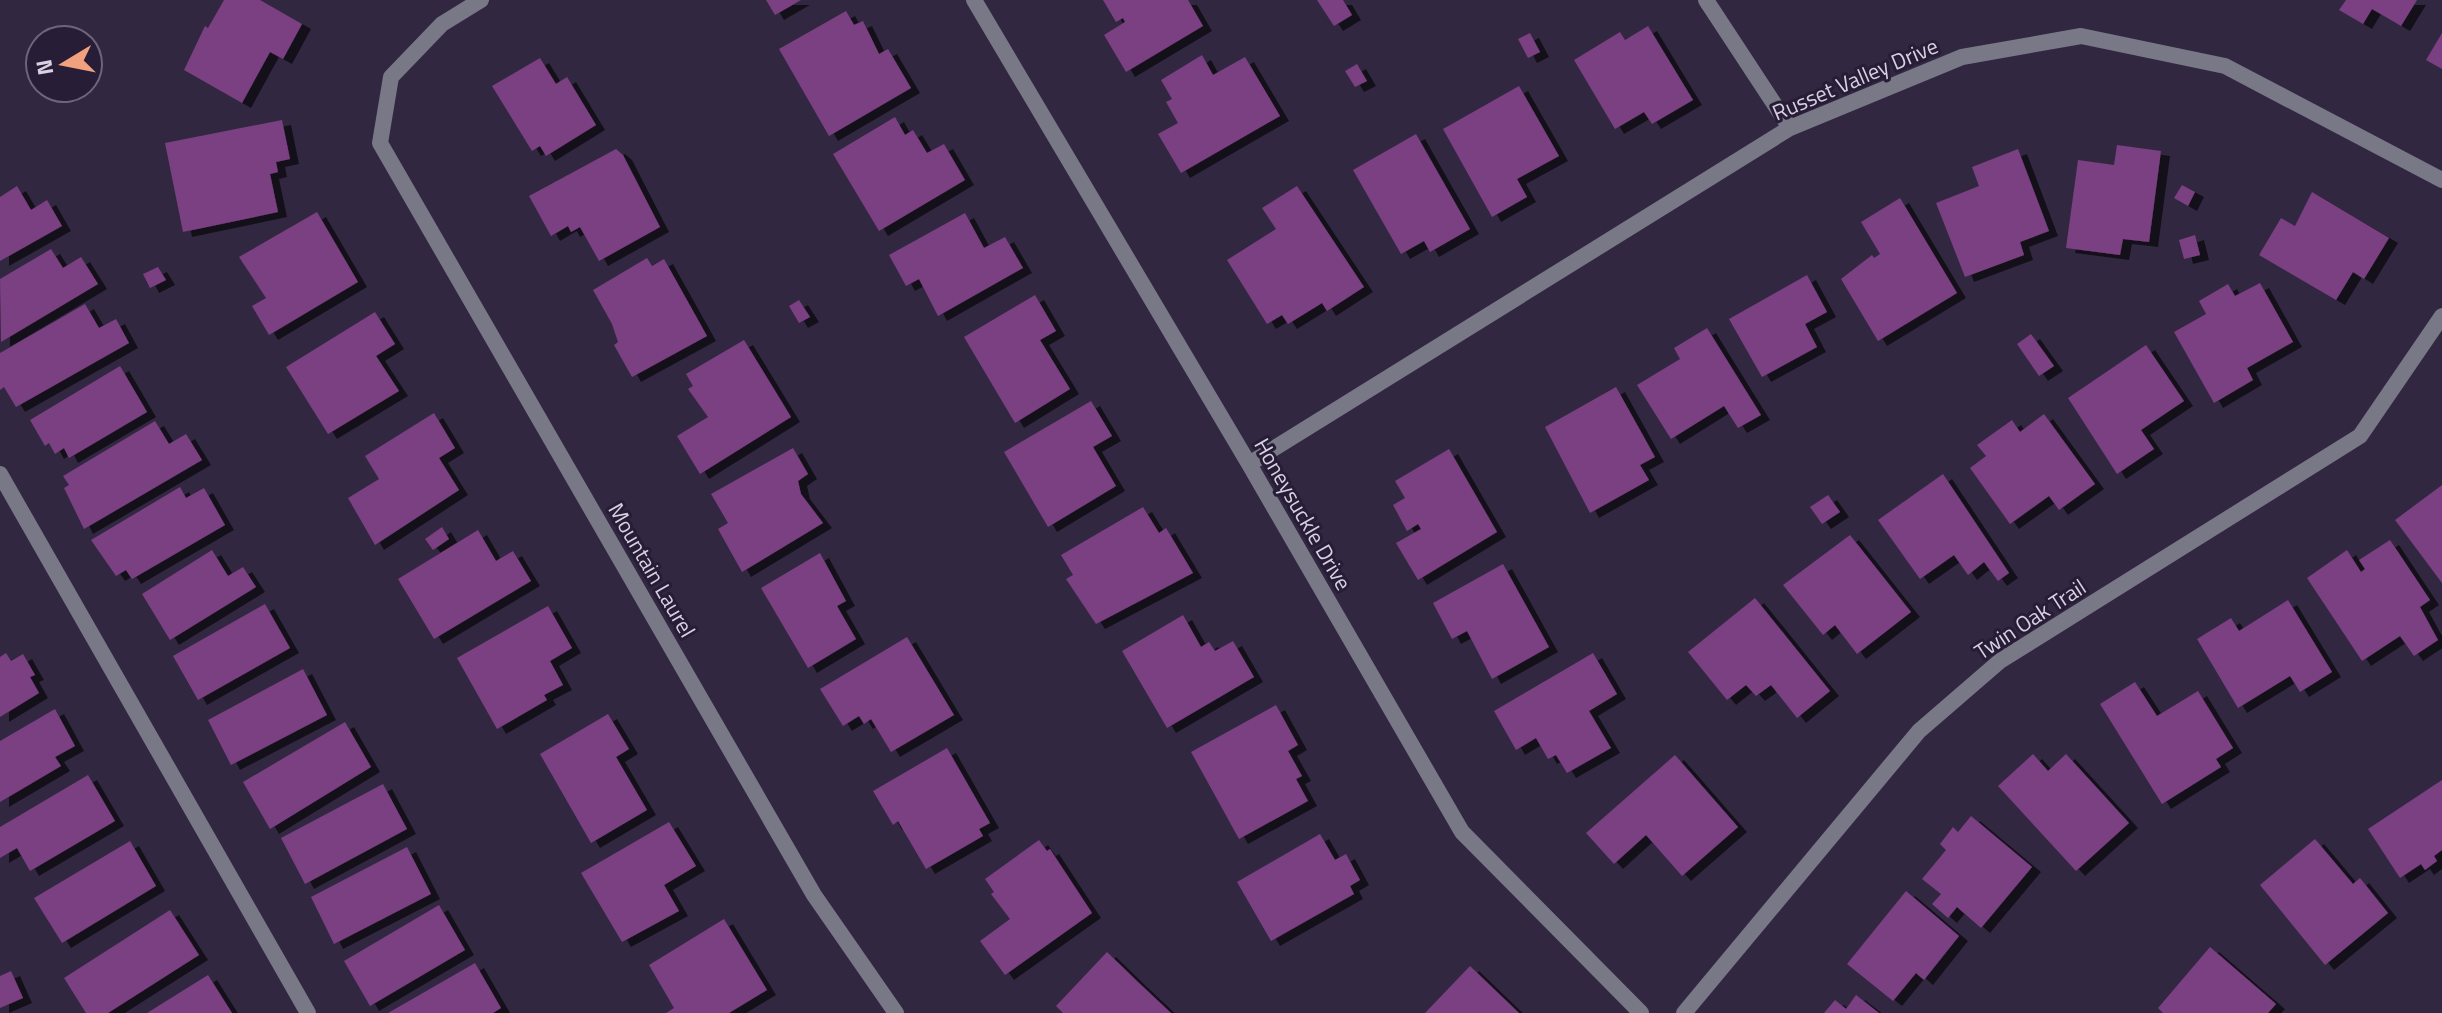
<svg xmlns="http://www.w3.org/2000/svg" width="2442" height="1013" font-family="'Titillium Web',sans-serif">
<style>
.building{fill:#7a3f81;filter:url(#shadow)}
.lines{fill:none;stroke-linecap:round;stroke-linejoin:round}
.lane{stroke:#787887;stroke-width:16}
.street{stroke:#787887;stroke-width:16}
.labels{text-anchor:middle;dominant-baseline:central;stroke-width:6;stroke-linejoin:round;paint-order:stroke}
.street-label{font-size:22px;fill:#d7d1e2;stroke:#281d36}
</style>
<defs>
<filter id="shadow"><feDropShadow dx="9" dy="5" stdDeviation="0" flood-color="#0009"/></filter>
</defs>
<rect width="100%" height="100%" fill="#322741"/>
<path class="building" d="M224,0H260L302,24L283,59L270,52L242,103L184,70L205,26L208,28Z
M766,0H801L775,15Z
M1103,0H1188L1203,26L1126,72L1104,35L1125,22L1123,18L1116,22Z
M1317,0H1343L1352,15L1334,26Z
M2346,0H2417L2401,26L2372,9L2363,24L2339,10Z
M846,11L854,25L863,21L879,54L888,49L911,88L829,136L779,49Z
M1648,26L1693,100L1652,124L1644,112L1615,129L1574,60L1620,32L1625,40Z
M1530,33L1540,52L1528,58L1518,39Z
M2442,33V69L2426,60Z
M1202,55L1213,75L1245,57L1280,116L1181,173L1158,134L1178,123L1166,102L1172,99L1161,80Z
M540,58L556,84L567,77L596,125L546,156L540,146L532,151L492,86Z
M1357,64L1367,81L1355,87L1345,71Z
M1519,86L1559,156L1517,179L1527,197L1492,217L1443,129Z
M895,117L905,135L913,130L927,153L944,144L965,180L879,231L833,154Z
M282,120L290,159L276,162L278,172L270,174L278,212L183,232L165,143Z
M1416,134L1470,229L1430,252L1424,241L1401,254L1353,170Z
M2117,145L2161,151L2149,242L2123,239L2120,255L2066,248L2078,160L2114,165Z
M616,149L623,155L660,227L599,261L580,227L571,232L568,226L551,236L529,196Z
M2018,149L2049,231L2020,242L2024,255L1965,277L1936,203L1979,186L1972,167Z
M2182,185L2195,192L2188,206L2174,198Z
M17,186L31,210L47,200L62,226L0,261V197Z
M1297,186L1364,287L1327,311L1322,303L1288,324L1282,315L1267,324L1227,260L1276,229L1262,208Z
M2312,192L2389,238L2364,279L2353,272L2336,300L2259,255L2281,218L2295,226Z
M1900,198L1957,293L1878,341L1841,279L1872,255L1874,258L1880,254L1861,222Z
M317,212L358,282L269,335L252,306L266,298L239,257Z
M965,213L984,248L1005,237L1023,268L938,316L919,279L906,286L889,255Z
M2195,235L2200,255L2184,259L2179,240Z
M51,249L63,268L81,257L98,284L1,342L0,279Z
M647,258L652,266L664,259L707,336L632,377L614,345L618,342L612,324L593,290Z
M158,267L166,280L150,288L143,274Z
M1807,275L1827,312L1805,324L1817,347L1762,377L1729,319Z
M2260,283L2293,342L2247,368L2253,380L2214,403L2174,332L2206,314L2199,301L2228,284L2235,296Z
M1035,295L1056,331L1040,340L1070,389L1015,423L964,337Z
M799,300L810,317L799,323L789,306Z
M85,304L99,328L116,319L129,343L16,407L4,387L0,390V353Z
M375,312L395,344L376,356L399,391L328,434L286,367Z
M1707,328L1761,415L1738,428L1724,406L1671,439L1637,385L1680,359L1674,348Z
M2031,334L2054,366L2039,376L2017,344Z
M744,340L791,417L700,474L677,436L708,417L688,389L693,386L686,374Z
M2146,345L2184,401L2141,430L2154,449L2117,474L2068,398Z
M120,366L147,412L69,458L64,448L55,454L49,443L45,446L30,420Z
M1616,387L1655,457L1640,465L1649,480L1590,513L1545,427Z
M1091,401L1112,436L1093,447L1116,486L1048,527L1004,452Z
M434,413L455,448L439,458L459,490L375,545L348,498L379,479L365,456Z
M2044,414L2095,484L2059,510L2049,496L2010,524L1970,468L1986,456L1977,445L2012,420L2020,432Z
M155,421L169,444L186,434L202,460L84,529L64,488L69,485L63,476Z
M793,448L808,474L798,481L801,494L823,523L742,572L718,529L728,523L711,494Z
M1449,449L1497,532L1418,580L1396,543L1421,529L1418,524L1407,531L1393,505L1405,498L1395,481Z
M1943,474L2009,573L1998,581L1984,562L1968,575L1954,555L1920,579L1878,520Z
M2442,485V583L2395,520Z
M180,487L186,498L204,488L225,525L132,579L126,570L116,576L91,540Z
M1828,495L1840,512L1822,524L1810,507Z
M1143,507L1159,533L1166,528L1193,573L1096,624L1066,579L1073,575L1061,555Z
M442,527L449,539L433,550L425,539Z
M478,530L496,561L513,551L531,581L434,639L398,579Z
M1850,535L1911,612L1857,654L1835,625L1823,635L1783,585Z
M2390,540L2430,600L2420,607L2438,640L2414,656L2400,636L2362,661L2307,578L2347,550L2361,572L2365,569L2359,560Z
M212,550L228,576L243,567L256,587L170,640L142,594Z
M820,553L846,601L837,606L856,639L808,668L761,588Z
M1503,564L1549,647L1492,679L1467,631L1452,639L1433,603Z
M1755,598L1830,691L1797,718L1771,685L1756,696L1746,685L1727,700L1688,652Z
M2288,600L2332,672L2300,692L2290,676L2238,708L2197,639L2231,618L2239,631Z
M265,604L290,648L198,700L173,656Z
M548,606L572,648L550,661L563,685L544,695L547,700L497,729L457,658Z
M1183,615L1201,647L1209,642L1215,651L1233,641L1254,677L1167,728L1122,651Z
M907,637L954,715L891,752L871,719L864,724L859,716L843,726L820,689Z
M6,653L11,661L23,654L35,675L30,677L39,693L0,717V657Z
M1593,653L1617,694L1589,711L1611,748L1567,773L1556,755L1548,759L1536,738L1516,750L1494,711Z
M303,669L327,715L231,765L208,720Z
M2135,682L2157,716L2198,691L2233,748L2216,759L2221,767L2162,804L2100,704Z
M1276,705L1298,745L1288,751L1302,776L1296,779L1308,801L1239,839L1191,752Z
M55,709L75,746L55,757L61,766L0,802V741Z
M608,714L629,749L616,757L647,810L591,843L540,754Z
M345,722L371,767L270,829L243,782Z
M947,748L990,823L979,829L983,836L926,869L898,821L893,825L873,791Z
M2033,754L2048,771L2066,754L2129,823L2076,871L1998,786Z
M1675,755L1738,827L1682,876L1646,835L1614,864L1586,833Z
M88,775L115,821L30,871L17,848L0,858V827Z
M2442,780V850L2434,856L2437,861L2425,870L2421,864L2400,878L2368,829Z
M383,784L407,829L305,884L281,838Z
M1971,816L2032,867L1981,928L1957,907L1948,918L1932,904L1941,894L1922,879L1946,850L1940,844L1953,827L1958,832Z
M669,822L696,866L664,885L679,911L622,942L581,873Z
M1320,834L1335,860L1346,854L1360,880L1350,886L1354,894L1271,941L1237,882Z
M2315,839L2353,884L2360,878L2388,913L2325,965L2260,885Z
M1039,840L1047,851L1050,849L1092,913L1005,975L980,941L1010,919L991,894L994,892L985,879Z
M130,841L156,886L62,943L34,898Z
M407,847L431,894L334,944L311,897Z
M1906,891L1959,936L1924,980L1916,973L1893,1001L1847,964Z
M439,905L465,950L370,1006L344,961Z
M170,910L199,955L108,1013H86L64,978Z
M724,919L767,990L729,1013H666L674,1008L649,965Z
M2210,947L2276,1004L2268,1013H2163L2158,1008Z
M1107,952L1138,982L1171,1013H1063L1056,1006Z
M475,963L501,1008L493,1013H388Z
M1470,966L1519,1013H1425Z
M11,971L23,998L0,1008V976Z
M208,975L232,1013H147Z
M1856,995L1879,1013H1824L1835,1000L1846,1009Z"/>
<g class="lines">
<path class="lane" d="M0,474L308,1013"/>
<path class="street" d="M481,0L442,24L391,77L380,143L814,895L896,1013
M974,0L1249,464L1462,832L1641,1013
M1706,0L1790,128
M1249,464L1790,128L1962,57L2081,36L2225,66L2442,180
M1684,1013L1919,731L2000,661L2360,436L2442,316"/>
</g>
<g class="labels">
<g class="street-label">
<text transform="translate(1855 79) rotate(-23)">Russet Valley Drive</text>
<text transform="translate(1303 514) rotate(60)">Honeysuckle Drive</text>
<text transform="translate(652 570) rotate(60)">Mountain Laurel</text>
<text transform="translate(2030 619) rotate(-33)">Twin Oak Trail</text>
</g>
</g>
<g transform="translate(64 64) rotate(260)"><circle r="38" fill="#281d36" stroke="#6e657b" stroke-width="2"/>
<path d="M0-6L14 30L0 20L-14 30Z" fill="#f1a17d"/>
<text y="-12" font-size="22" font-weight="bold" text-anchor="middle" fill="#d7d1e2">N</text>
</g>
</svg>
